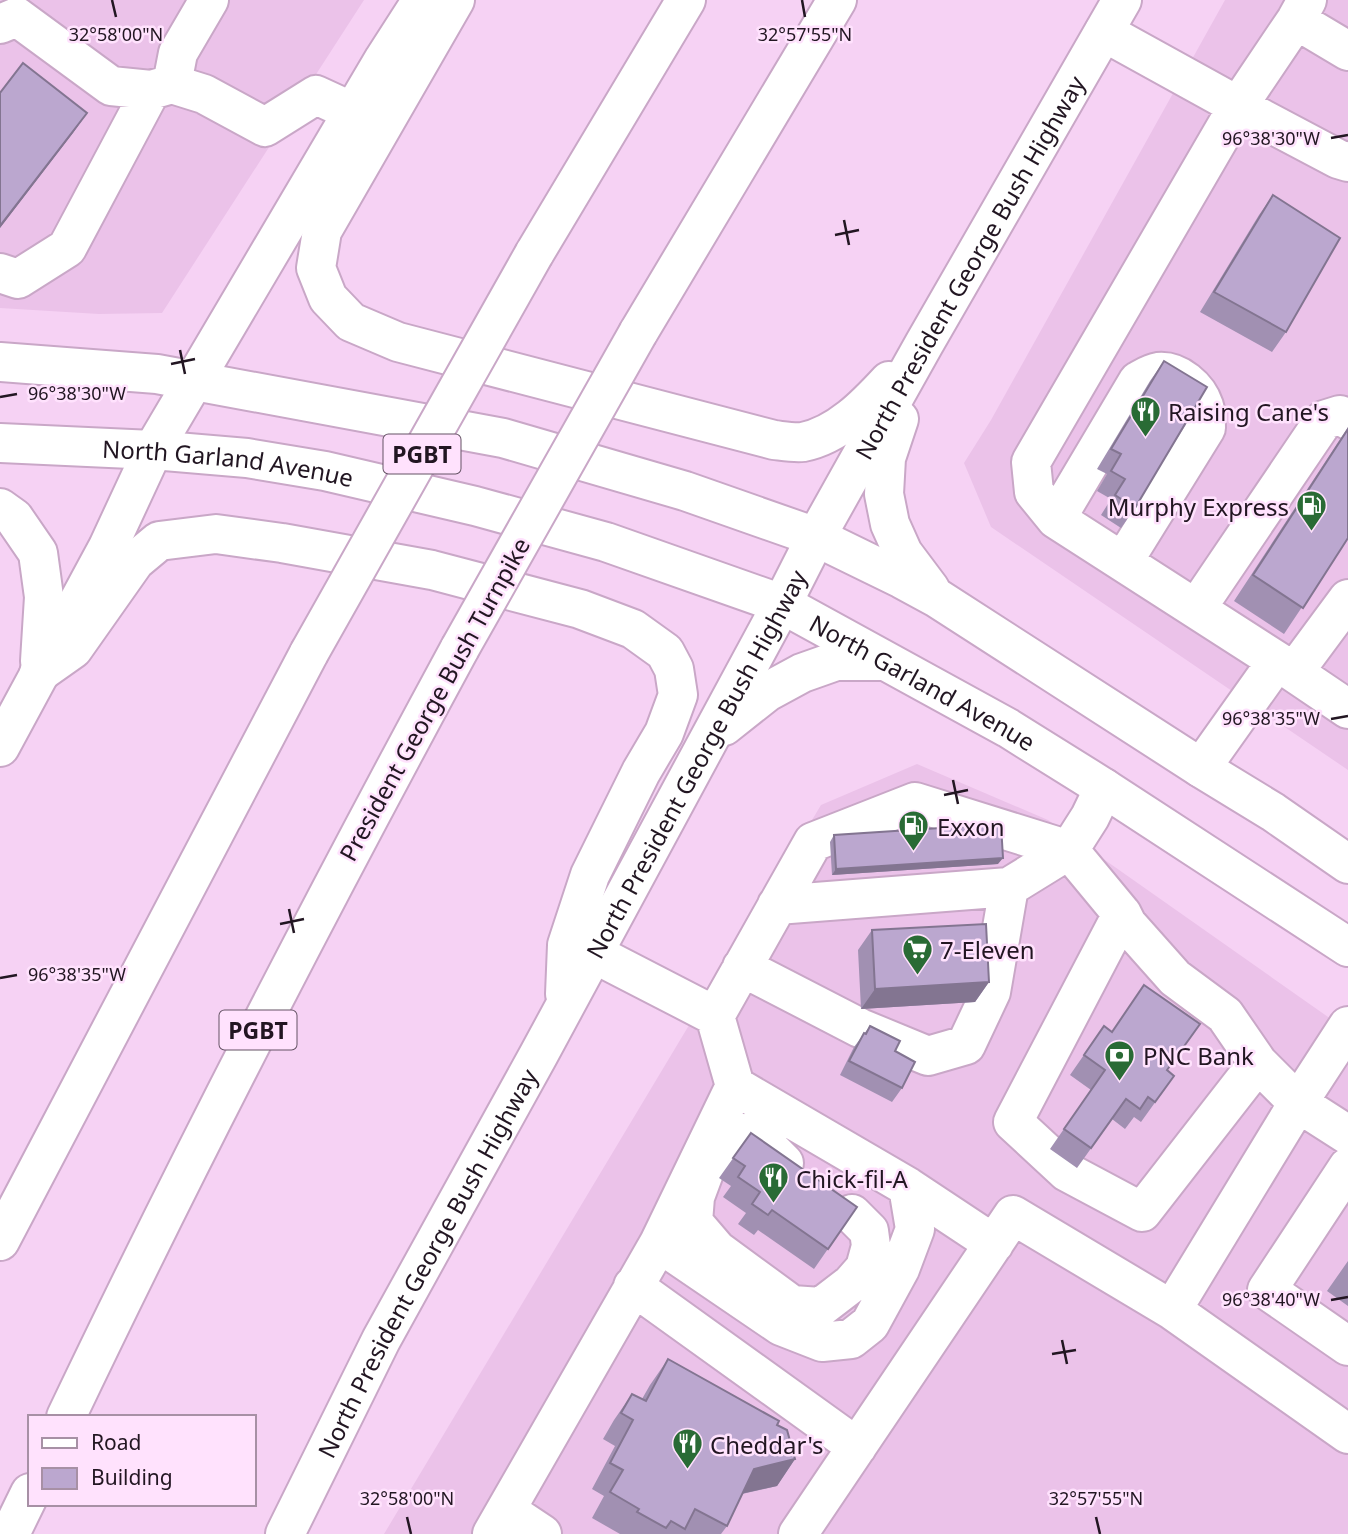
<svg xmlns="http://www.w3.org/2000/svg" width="1348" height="1534" font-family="'Noto Sans',sans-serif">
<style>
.built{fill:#ebc2e9}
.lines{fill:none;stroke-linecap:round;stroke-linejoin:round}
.minor-casing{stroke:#c9a7c7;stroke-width:42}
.major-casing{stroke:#c9a7c7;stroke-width:42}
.highway-casing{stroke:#c9a7c7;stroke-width:42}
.minor{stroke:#fff;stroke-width:38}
.major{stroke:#fff;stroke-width:38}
.highway{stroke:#fff;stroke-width:38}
.highway-bridge-casing{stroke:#c9a7c7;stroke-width:42;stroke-linecap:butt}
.highway-bridge{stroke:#fff;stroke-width:38}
.wall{fill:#a190b2}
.shaded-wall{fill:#837591}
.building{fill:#bba7cf;stroke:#837591;stroke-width:2}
.ticks{fill:none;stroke:#221622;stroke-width:2.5}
.labels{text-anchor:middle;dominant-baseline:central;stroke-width:5;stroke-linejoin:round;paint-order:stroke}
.shield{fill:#ffe2fd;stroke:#645364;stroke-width:2}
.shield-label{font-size:23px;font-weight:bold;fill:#221622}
.street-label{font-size:24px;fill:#221622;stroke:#ffe2fd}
.poi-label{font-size:24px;fill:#221622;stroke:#ffe2fd;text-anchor:start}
.ticks-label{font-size:18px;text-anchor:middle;fill:#221622;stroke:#ffe2fd;stroke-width:5;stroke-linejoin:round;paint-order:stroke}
</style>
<rect width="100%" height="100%" fill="#f6d2f4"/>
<path class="built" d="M0,0H364L162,313L99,314L0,308Z
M1225,0H1348V770L991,527L964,463L991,420Z
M917,764L1048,820L1348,1031V1534H384L821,805Z"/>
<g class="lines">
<defs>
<path id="minor" d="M1296,20L1348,51
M0,24L17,17L111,86L151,90L172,84L178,53L209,0
M1104,32L1238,106L1338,159L1348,162
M172,84L204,94L265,127L316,95L353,112
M0,273L18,279L67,248L151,90
M1056,519L1138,381C1145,377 1151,373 1158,372C1178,370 1198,388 1204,406C1206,412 1206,421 1206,428L1123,562
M1196,609L1324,420L1340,415L1348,420
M1277,661L1056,519L1034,492L1031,462L1238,106L1296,20L1307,0
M1294,672L1348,599
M1201,768L1277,661L1348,709
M1104,788L1090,817L1069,850L1122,914L1127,924L1175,978L1225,1015L1258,1063L1298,1103L1348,1135
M777,905L1009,887L1069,850
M1122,914L1013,1122L1067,1172L1142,1212L1258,1063
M593,953L715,1016L813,842L915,802L1069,850
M742,967L860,1028L928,1056L966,1045L991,992L1009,887
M735,1086L908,1187L994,1244
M784,1163L762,1141L744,1133L726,1139L708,1162L695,1197L693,1222L717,1250L792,1305L821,1307L851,1284L865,1268L871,1246L869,1231L852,1214
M1348,1167L1267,1290L1348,1346
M659,1243L781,1326L822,1342L851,1339L870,1324L900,1269L915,1229L908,1187
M633,1286L857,1447
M1172,1310L1298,1103L1348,1026
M506,1510L542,1534
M492,1534L659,1243L735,1086L715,1016
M798,1534L1013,1215L1172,1310L1348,1434"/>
<g id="major">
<path d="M455,0L322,231L316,268L328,298L351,322L398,342L774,440C783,441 794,443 803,442C838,435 866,406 889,381"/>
<path d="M0,362L157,374L503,438L685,491L816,537L902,579L937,598L1201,768L1273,812L1348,864"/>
<path d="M899,419L886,458L884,494L890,524L903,553L930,589"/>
<path id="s1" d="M0,443L153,450L247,458L325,471L475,506L606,542L782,604L1008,728L1104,788L1348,947"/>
<path d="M0,508L14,518L38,553L44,597L40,661"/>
<path d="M39,673L73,649L135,561L159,541L216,534L282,543L432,570L580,609L633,629L665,652L674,669L678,695L664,733L641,772L590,875L567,945L565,994"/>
<path d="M724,726L767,692L802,673L836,661H883"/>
<path d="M0,747L108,547L153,450L384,59L422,0"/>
<path id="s2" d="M285,1534L381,1340L539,1054L782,604L816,537L924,344L1122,0"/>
</g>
<path id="highway" d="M534,254L686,0
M638,333L837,0
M0,1241L309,653
M66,1417C190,1157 323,901 460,648
M10,1534L30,1493"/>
</defs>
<use href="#minor" class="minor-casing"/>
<use href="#major" class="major-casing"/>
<use href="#highway" class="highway-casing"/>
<use href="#minor" class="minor"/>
<use href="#major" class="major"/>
<use href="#highway" class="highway"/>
<defs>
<path id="highway-bridge" d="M460,648L638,333
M309,653L534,254"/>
</defs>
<use href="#highway-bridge" class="highway-bridge-casing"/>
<use href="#highway-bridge" class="highway-bridge"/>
</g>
<path class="wall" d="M1273,195L1286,332L1272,352L1200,312L1259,215Z
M1164,361L1135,508L1121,528L1101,515L1111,499L1097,491L1107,474L1097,469L1150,381Z
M1348,427V538L1284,634L1234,601Z
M834,835L998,864L832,875L830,842Z
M872,930L989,982L975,1002L861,1009L858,950Z
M870,1026L895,1051L902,1088L892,1102L840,1075L854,1047Z
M1104,1026L1174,1076L1141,1122L1134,1117L1125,1129L1112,1119L1077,1168L1050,1149L1091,1090L1070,1075Z
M751,1133L857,1207L814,1269L758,1230L754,1235L738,1224L746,1213L723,1197L731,1186L719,1178Z
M1348,1261V1306L1327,1291Z
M668,1359L777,1425L795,1459L777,1486L742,1494L727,1526L721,1534H620L592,1518L604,1496L592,1489L615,1446L603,1439L614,1420L632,1394L642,1399L650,1385Z"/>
<path class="shaded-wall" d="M87,113L73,133L0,228V226Z
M1003,858L998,864L832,875L836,869Z
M989,982L975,1002L861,1009L875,989Z
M795,1459L777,1486L736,1495L754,1469Z"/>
<path class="building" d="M23,63L87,113L0,226V93Z
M1273,195L1340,238L1286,332L1214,292Z
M1164,361L1207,387L1135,508L1115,495L1125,479L1111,471L1121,454L1111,449Z
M1348,429V538L1303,608L1253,575Z
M1001,824L1003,858L836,869L834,835Z
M986,924L989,982L875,989L872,930Z
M1144,985L1200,1024L1167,1070L1174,1076L1155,1102L1148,1097L1140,1109L1126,1099L1091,1148L1064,1129L1105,1070L1084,1055L1104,1026L1112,1032Z
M870,1026L900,1041L895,1051L915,1062L902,1088L849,1061L864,1033L866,1034Z
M751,1133L857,1207L828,1249L772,1210L768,1215L752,1204L760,1192L738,1177L745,1166L733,1158Z
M668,1359L779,1421L777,1425L787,1430L795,1459L754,1469L727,1526L695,1509L685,1529L671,1521L666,1528L637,1512L639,1509L610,1492L623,1470L610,1463L633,1420L621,1413L632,1394L646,1401Z"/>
<path class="ticks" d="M112,0L116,17M802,0L805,17M1331,138L1348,135M844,220L849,245M835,235L859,230M180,350L185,374M171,364L195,359M0,397L17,394M1331,719L1348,716M953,780L958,804M944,795L968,790M289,909L294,933M280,924L304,919M0,978L17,975M1331,1300L1348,1297M1062,1340L1067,1364M1052,1354L1076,1350M407,1517L411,1534M1096,1517L1100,1534"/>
<defs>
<symbol id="restaurant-pin" viewBox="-11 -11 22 30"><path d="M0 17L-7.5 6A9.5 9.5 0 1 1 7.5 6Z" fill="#296b35" stroke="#ffe2fd"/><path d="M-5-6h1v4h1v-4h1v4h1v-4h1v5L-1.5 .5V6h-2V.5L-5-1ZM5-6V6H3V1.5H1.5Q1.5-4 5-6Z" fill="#fff"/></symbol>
<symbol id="fuel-pin" viewBox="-11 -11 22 30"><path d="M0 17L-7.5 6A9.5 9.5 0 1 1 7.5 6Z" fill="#296b35" stroke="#ffe2fd"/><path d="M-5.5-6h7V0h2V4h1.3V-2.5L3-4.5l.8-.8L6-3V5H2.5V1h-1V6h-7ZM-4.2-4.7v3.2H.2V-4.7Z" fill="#fff"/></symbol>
<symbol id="supermarket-pin" viewBox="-11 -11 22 30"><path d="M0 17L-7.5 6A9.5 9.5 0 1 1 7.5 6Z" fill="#296b35" stroke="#ffe2fd"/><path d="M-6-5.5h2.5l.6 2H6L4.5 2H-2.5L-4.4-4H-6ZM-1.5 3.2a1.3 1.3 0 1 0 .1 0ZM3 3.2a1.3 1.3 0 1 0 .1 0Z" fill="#fff"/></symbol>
<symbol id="bank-pin" viewBox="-11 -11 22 30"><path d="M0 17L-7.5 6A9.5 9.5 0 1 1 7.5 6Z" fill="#296b35" stroke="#ffe2fd"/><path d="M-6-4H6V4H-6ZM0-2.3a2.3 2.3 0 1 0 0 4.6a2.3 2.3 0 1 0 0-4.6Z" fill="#fff"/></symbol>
</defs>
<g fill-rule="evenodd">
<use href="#restaurant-pin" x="1128" y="394" width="35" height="47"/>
<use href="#fuel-pin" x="1294" y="488" width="35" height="47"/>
<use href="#fuel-pin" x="896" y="808" width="35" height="47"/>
<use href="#supermarket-pin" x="900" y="932" width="35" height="47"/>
<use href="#bank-pin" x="1102" y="1038" width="35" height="47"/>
<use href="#restaurant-pin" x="756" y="1160" width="35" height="47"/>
<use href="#restaurant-pin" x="670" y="1426" width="35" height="47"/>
</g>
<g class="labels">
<g class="shield">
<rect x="383.5" y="434.5" width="77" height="39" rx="5"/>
<rect x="219.5" y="1010.5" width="77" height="39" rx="5"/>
</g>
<g class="shield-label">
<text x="422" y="454">PGBT</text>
<text x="258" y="1030">PGBT</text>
</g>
<g class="street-label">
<text stroke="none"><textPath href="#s2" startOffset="1440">North President George Bush Highway</textPath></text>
<text stroke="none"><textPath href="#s1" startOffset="229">North Garland Avenue</textPath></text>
<text stroke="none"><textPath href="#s1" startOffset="964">North Garland Avenue</textPath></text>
<text transform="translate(434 699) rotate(-61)">President George Bush Turnpike</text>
<text stroke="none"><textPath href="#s2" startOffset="873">North President George Bush Highway</textPath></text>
<text stroke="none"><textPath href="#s2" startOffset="306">North President George Bush Highway</textPath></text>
</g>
<g class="poi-label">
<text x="1168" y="411">Raising Cane's</text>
<text x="1289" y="506" text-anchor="end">Murphy Express</text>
<text x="937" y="826">Exxon</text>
<text x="940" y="949">7-Eleven</text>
<text x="1143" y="1055">PNC Bank</text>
<text x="796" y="1178">Chick-fil-A</text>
<text x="710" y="1444">Cheddar's</text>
</g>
</g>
<g class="ticks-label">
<text x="116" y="41">32°58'00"N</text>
<text x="805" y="41">32°57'55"N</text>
<text x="1271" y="145">96°38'30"W</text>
<text x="77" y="400">96°38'30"W</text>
<text x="1271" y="725">96°38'35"W</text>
<text x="77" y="981">96°38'35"W</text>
<text x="1271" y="1306">96°38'40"W</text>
<text x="407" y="1505">32°58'00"N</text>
<text x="1096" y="1505">32°57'55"N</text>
</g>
<rect x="28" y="1415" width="228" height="91" fill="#ffe2fd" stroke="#a790a5" stroke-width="2"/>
<rect x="42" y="1438" width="35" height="10" fill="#ffffff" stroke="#a790a5" stroke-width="2"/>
<text x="91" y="1450" font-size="21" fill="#221622">Road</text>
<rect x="42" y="1468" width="35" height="21" fill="#bba7cf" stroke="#a790a5" stroke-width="2"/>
<text x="91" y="1485" font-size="21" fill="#221622">Building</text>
</svg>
